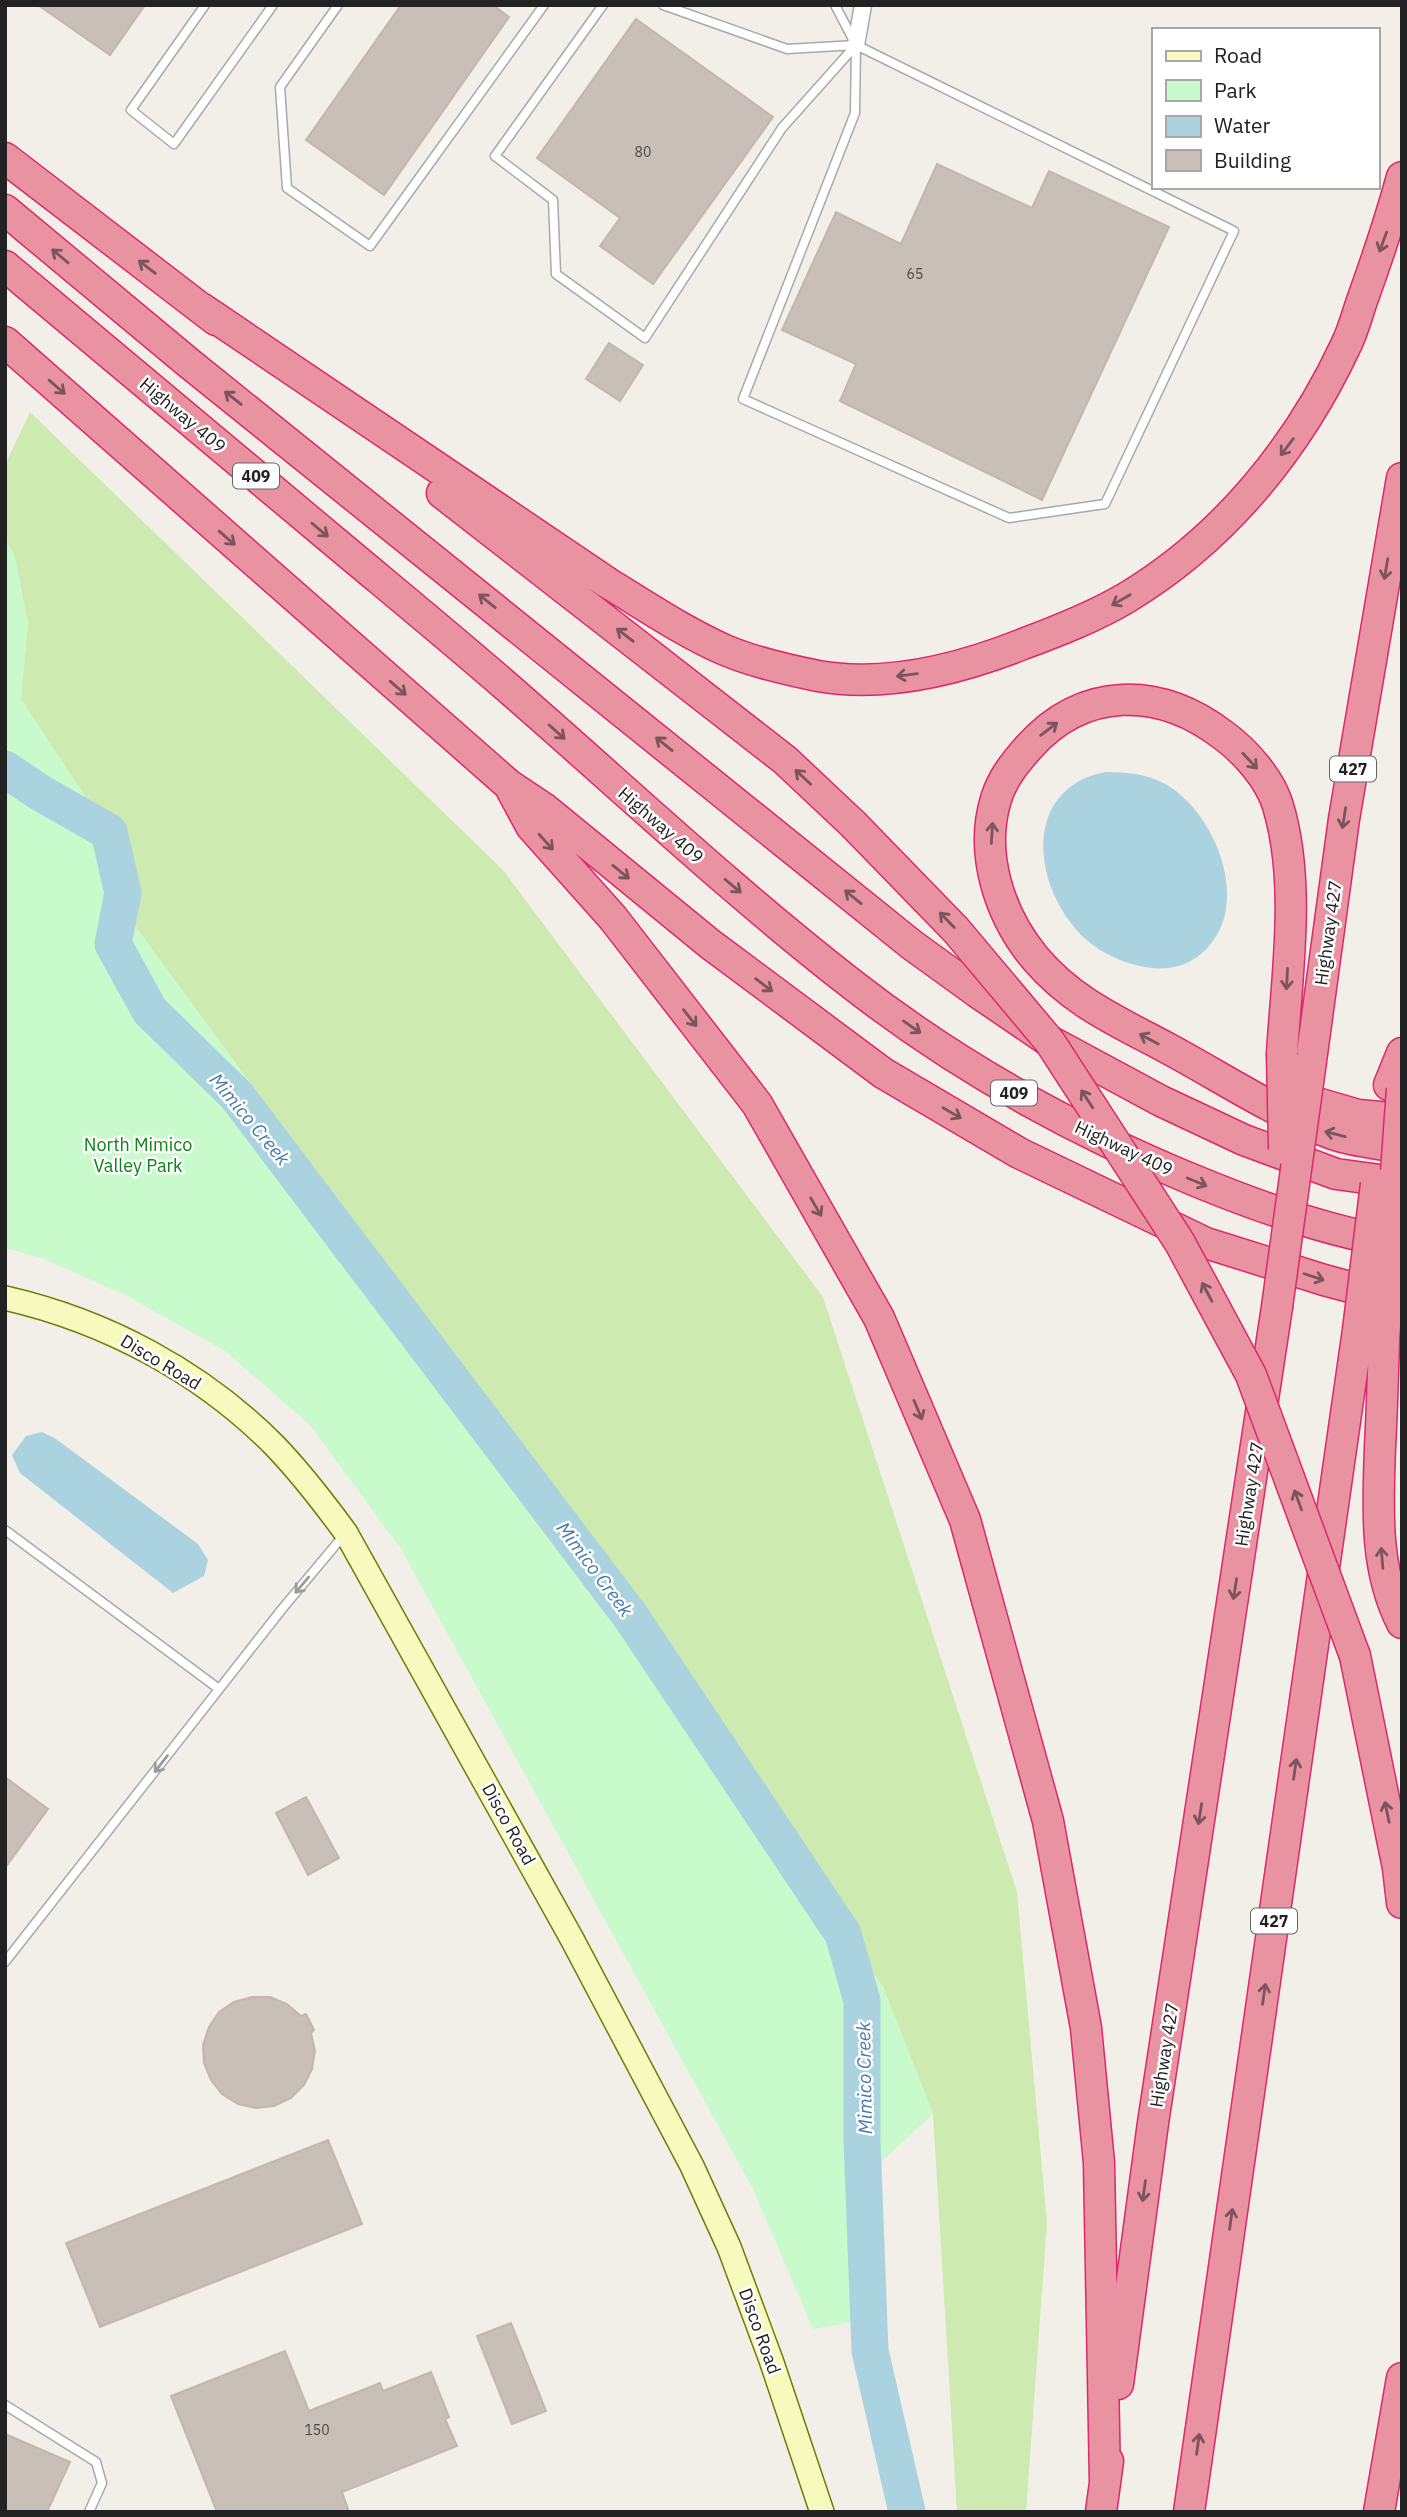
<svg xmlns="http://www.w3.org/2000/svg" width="1407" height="2517" font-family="'IBM Plex Sans',sans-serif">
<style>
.grass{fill:#cdebb0}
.park{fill:#c8facc}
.water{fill:#aad3df}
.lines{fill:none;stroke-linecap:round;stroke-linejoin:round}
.river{stroke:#aad3df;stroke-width:37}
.building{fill:#c7bfb8;stroke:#c4b6ab;stroke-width:2}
.service-casing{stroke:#a9a9a9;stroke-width:11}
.minor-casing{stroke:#a9a9a9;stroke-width:19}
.secondary-casing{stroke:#707d05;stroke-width:26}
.motorway-casing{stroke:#dc2a67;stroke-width:33}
.service{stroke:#fff;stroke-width:8}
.minor{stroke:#fff;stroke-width:16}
.secondary{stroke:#f7fabf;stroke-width:23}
.motorway{stroke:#e892a2;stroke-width:30}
.motorway-bridge-casing{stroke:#dc2a67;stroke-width:33;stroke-linecap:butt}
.motorway-bridge{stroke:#e892a2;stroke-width:30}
.oneway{stroke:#7b545c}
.oneway2{stroke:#9c9c9c}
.labels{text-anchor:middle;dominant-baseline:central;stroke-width:5;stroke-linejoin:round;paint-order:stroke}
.number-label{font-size:14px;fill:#4b4948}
.shield{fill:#fff;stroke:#646464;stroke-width:2}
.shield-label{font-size:16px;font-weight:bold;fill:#222}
.street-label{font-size:18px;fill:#222;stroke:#fff}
.park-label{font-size:18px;fill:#0c8416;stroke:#fff}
.water-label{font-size:19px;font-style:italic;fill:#4a7aab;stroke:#fff}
</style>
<rect width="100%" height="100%" fill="#f2efe9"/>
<path class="grass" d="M30,412L503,870L823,1297L1017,1892L1047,2223L1026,2512H957L933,2114L883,1987L416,1316L385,1267L132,922L104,825L20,699L28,624L14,554L5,540V465Z"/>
<path class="park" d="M5,540L14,554L28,624L21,699L104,825L132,922L385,1267L416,1316L391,1309L421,1356L883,1987L933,2114L882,2161L856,2225L860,2321L813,2329L754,2191L401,1549L310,1425L225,1351L127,1296L42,1258L5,1248Z"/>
<path class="water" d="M1106,772C1132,772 1155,775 1176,791C1222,827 1253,916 1197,957C1179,970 1157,971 1136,965C1111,959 1086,944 1071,923C1030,870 1029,786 1106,772Z
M42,1432L56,1439L198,1544L208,1560L204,1576L173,1593L20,1473L12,1455L26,1436Z"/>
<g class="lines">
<path class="river" d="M5,769L39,792L109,832L123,893L113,944L150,1011L237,1096L631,1617L843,1934L862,2001V2140L870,2351L907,2512"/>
</g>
<path class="building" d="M38,5H145L110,55Z
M401,5H493L509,17L384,195L306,140Z
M636,19L773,117L653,284L600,246L620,218L537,158Z
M937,164L1032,208L1049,171L1169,227L1042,500L840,401L856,364L782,330L836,212L901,244Z
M609,343L643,365L620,401L586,379Z
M5,1777L48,1809L5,1868Z
M306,1797L339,1858L308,1875L276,1813Z
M252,1997H270L287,2004L301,2016L306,2014L314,2030L311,2033L315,2051L312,2069L304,2085L291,2098L274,2106L256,2108L238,2104L222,2094L211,2080L204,2063L203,2045L209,2027L219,2012L234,2002Z
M328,2140L362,2224L100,2327L66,2243Z
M511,2323L546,2411L512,2424L477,2336Z
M285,2351L309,2411L380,2383L383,2391L431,2372L449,2417L445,2419L457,2446L342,2492L349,2512H217L171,2396Z
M5,2434L70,2462L47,2512H5Z"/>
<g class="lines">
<defs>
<path id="service" d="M205,5L131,110L174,144L273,5
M338,5L280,87L287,188L370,246L544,5
M603,5L495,156L553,200L556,274L645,338L782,128L856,45
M663,5L787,49L856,45L1234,231L1105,504L1009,518L743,399L855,113L856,45L835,5
M5,1530L219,1689
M5,1962L282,1609L344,1535
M5,2405L96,2462L102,2483L89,2512"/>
<path id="minor" d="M856,45L863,5"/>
<path id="secondary" d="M5,1298C106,1321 202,1372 275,1446C301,1473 324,1503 346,1533L572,1939L692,2166L729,2247L771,2360L822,2512"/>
<path id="motorway" d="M5,158L216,320
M5,210L190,364L912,945L977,992L1046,1039L1161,1101L1244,1140L1336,1174L1402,1183
M5,266C118,360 230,454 342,548C397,594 453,640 507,687C622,787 732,891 853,985C957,1066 1074,1131 1196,1181C1259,1207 1326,1231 1393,1242
M201,308L608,583C646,606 684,632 725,650C753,662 788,670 818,676C886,688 960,669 1023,644C1058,631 1094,617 1126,598C1224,539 1298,448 1346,345C1354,329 1358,311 1364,295C1378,256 1391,217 1402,177
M5,342L509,785L545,809L710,944L883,1073L1019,1153L1206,1243L1324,1280L1402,1301
M442,493L785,760L853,824
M509,785L531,826L613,918L757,1104L879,1318L965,1520L1048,1821L1086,2028L1099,2163L1105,2482
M1282,1053C1287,974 1301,882 1278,806C1270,779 1245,751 1223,735C1159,686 1083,686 1028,748C1014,764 1002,779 996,799C979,854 1000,916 1035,958C1073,1003 1119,1022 1169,1049C1221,1077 1270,1110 1325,1131C1348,1141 1377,1143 1402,1148
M1311,1061L1344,819L1402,478
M1389,1085L1402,1053
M1283,1093L1358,1115L1402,1119
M1384,1339C1383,1375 1382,1411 1380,1447C1378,1507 1374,1568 1402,1623
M1355,1656L1398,1868L1402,1903
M1118,2384L1153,2123L1277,1307
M1101,2512L1108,2461
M1189,2512L1358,1330
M1379,2512L1402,2378"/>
</defs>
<use href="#service" class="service-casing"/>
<use href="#minor" class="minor-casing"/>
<use href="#secondary" class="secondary-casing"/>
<use href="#motorway" class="motorway-casing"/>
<use href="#service" class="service"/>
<use href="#minor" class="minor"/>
<use href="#secondary" class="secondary"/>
<use href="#motorway" class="motorway"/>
<defs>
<path id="motorway-bridge" d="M853,824L956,930L1050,1042L1180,1243L1251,1375L1355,1656
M1282,1053L1284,1149
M1277,1307L1311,1061
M1358,1330L1376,1184
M1384,1339L1402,1089"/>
</defs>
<use href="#motorway-bridge" class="motorway-bridge-casing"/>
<use href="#motorway-bridge" class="motorway-bridge"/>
</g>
<defs><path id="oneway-shaft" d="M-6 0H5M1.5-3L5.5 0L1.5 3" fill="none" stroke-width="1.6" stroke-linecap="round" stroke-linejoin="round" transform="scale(1.75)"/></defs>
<g class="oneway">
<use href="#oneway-shaft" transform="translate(1383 242) rotate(110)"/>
<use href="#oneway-shaft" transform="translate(60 256) rotate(-140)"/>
<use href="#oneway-shaft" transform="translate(147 267) rotate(-143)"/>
<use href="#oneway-shaft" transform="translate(57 387) rotate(41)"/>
<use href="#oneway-shaft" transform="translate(233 398) rotate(-142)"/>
<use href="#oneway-shaft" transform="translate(1287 447) rotate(127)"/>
<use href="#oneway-shaft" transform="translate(320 530) rotate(40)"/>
<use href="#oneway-shaft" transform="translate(227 538) rotate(41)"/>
<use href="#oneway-shaft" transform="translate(1386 569) rotate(100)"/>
<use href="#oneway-shaft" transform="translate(1121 600) rotate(150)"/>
<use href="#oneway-shaft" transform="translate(487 601) rotate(-141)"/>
<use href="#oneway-shaft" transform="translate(625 635) rotate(-142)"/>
<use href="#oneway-shaft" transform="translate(907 675) rotate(173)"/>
<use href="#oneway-shaft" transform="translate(398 688) rotate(41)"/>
<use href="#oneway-shaft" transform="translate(1049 729) rotate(-37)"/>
<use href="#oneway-shaft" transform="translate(557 732) rotate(42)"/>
<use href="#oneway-shaft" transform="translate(664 744) rotate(-141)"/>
<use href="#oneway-shaft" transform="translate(1250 761) rotate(47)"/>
<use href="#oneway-shaft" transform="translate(803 777) rotate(-137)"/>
<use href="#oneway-shaft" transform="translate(1344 818) rotate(99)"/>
<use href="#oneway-shaft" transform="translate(992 833) rotate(-86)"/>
<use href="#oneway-shaft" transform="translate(546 842) rotate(48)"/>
<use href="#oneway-shaft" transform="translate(621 872) rotate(39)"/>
<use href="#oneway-shaft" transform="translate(733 886) rotate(40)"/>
<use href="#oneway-shaft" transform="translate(853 897) rotate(-141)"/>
<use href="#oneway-shaft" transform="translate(947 920) rotate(-134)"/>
<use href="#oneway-shaft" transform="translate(1287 979) rotate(93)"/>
<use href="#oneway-shaft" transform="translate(764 985) rotate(37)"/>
<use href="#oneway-shaft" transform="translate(690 1018) rotate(52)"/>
<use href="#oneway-shaft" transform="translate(912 1027) rotate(35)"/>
<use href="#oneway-shaft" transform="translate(1149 1039) rotate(-152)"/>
<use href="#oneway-shaft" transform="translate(1087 1099) rotate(-123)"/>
<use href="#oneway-shaft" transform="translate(952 1113) rotate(30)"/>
<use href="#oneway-shaft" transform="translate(1335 1134) rotate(-166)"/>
<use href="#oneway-shaft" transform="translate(1197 1182) rotate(22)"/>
<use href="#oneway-shaft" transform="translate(816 1207) rotate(60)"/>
<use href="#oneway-shaft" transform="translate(1314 1277) rotate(18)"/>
<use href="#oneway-shaft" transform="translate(1207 1292) rotate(-118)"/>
<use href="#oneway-shaft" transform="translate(918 1410) rotate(67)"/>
<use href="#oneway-shaft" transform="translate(1298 1500) rotate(-110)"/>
<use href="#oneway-shaft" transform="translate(1382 1558) rotate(-95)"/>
<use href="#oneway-shaft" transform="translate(1235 1589) rotate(99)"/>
<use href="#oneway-shaft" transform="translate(1295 1769) rotate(-82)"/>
<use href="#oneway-shaft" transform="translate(1387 1812) rotate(-102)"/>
<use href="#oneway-shaft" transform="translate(1200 1814) rotate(99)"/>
<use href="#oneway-shaft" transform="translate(1264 1994) rotate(-82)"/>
<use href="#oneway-shaft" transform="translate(1144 2191) rotate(98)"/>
<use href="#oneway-shaft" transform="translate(1231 2219) rotate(-82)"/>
<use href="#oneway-shaft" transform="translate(1198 2444) rotate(-82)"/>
</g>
<g class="oneway2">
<use href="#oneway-shaft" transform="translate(302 1585) rotate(130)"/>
<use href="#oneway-shaft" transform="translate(161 1764) rotate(128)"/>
</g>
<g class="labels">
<g class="number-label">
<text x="643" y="152">80</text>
<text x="915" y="274">65</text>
<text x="317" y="2430">150</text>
</g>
<g class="shield">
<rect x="233" y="463.5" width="46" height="25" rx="5"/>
<rect x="1330" y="756.5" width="46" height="25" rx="5"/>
<rect x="991" y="1080.5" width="46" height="25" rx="5"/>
<rect x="1251" y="1908.5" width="46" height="25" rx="5"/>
</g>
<g class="shield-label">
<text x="256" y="476">409</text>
<text x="1353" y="769">427</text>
<text x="1014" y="1093">409</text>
<text x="1274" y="1921">427</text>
</g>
<g class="street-label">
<text transform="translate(183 415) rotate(40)">Highway 409</text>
<text transform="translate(661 825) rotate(41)">Highway 409</text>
<text transform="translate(1328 933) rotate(-82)">Highway 427</text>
<text transform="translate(1124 1148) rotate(25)">Highway 409</text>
<text transform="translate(161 1362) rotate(31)">Disco Road</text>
<text transform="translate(1249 1494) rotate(-81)">Highway 427</text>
<text transform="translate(509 1824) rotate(61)">Disco Road</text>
<text transform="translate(1164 2055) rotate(-81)">Highway 427</text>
<text transform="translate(760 2331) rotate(70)">Disco Road</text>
</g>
<g class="park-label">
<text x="138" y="1144">North Mimico<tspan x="138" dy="21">Valley Park</tspan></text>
</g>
<g class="water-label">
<text transform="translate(250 1119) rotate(50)">Mimico Creek</text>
<text transform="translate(595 1569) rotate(53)">Mimico Creek</text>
<text transform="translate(864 2078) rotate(-91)">Mimico Creek</text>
</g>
</g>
<rect width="1407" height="2517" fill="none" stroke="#222222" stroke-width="14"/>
<rect x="1152" y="28" width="228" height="161" fill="#ffffff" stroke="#a7a7a7" stroke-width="2"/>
<rect x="1166" y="51" width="35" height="10" fill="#f7fabf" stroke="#a7a7a7" stroke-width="2"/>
<text x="1214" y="63" font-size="21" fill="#222222">Road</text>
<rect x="1166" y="80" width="35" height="21" fill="#c8facc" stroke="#a7a7a7" stroke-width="2"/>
<text x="1214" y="98" font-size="21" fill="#222222">Park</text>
<rect x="1166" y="116" width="35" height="21" fill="#aad3df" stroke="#a7a7a7" stroke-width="2"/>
<text x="1214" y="133" font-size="21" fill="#222222">Water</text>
<rect x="1166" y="150" width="35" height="21" fill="#c7bfb8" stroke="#a7a7a7" stroke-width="2"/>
<text x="1214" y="168" font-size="21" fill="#222222">Building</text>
</svg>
